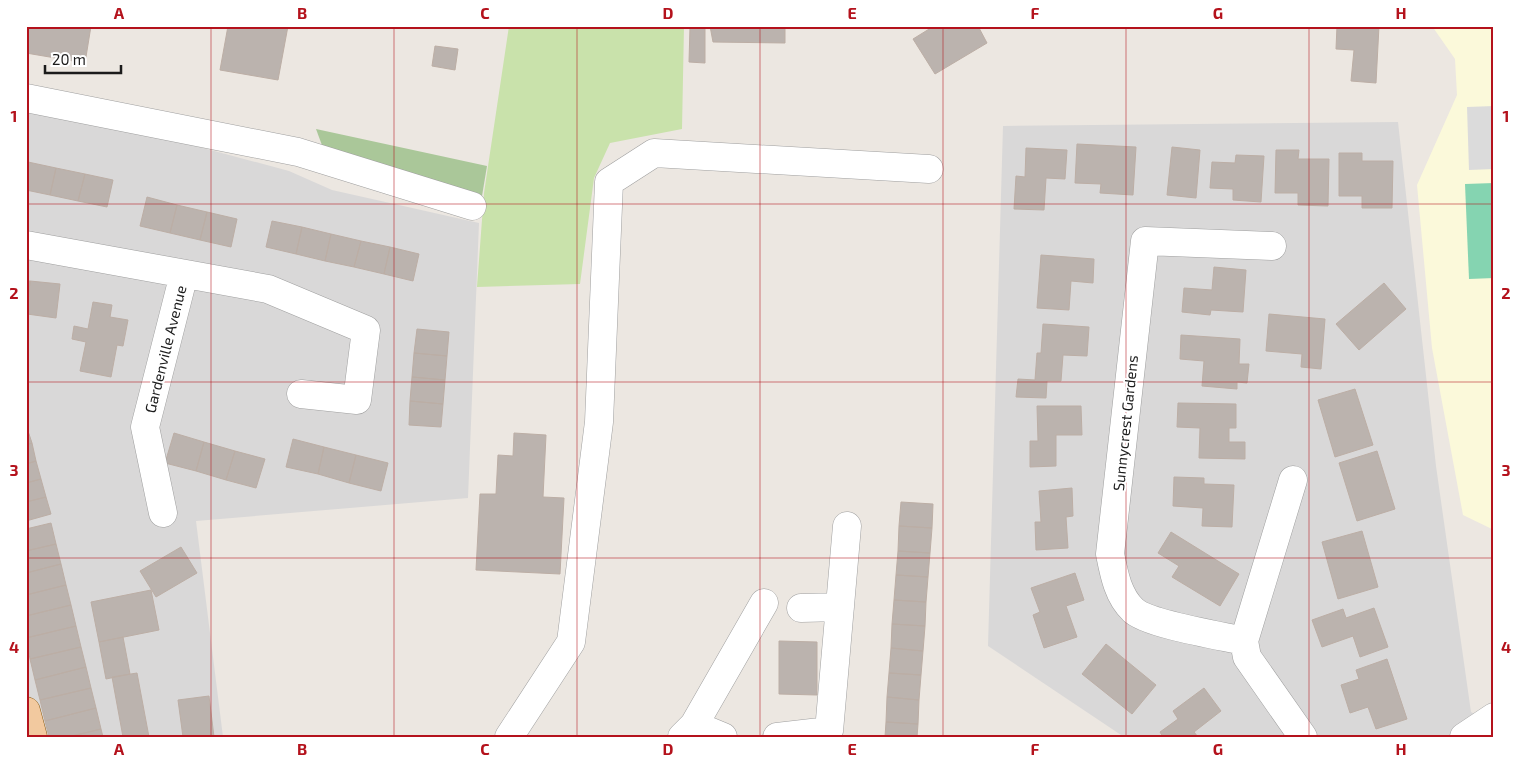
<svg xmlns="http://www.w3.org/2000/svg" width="1520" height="763" font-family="'Exo 2',sans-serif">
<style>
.residential{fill:#d9d8d8}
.education{fill:#fbf9da}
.grass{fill:#c9e2ab}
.forest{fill:#aac799}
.pitch{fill:#85d4b1}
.parking{fill:#dbdbdb}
.building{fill:#bbb3ae;stroke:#bcaea5}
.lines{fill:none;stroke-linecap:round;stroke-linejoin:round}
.minor-casing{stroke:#9f9f9f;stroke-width:29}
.major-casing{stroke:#84550d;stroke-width:29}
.minor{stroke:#fff;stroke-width:28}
.major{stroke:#f2c99f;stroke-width:28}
.grid{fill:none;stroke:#b4121c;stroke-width:1;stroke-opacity:0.55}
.labels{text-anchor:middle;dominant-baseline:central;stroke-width:4;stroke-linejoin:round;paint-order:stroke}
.street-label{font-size:15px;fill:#1b1b1b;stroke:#fff}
.neatline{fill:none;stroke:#b4121c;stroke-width:2}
.grid-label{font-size:16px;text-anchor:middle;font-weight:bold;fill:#b4121c}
</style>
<rect width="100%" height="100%" fill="#ece7e1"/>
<path class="residential" d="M26,110L178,138L192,145L289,171L332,190L479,223L468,498L196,521L223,737H33L26,711Z
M1398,122L1436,466L1471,712L1487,721L1464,737H1124L988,646L1003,126Z"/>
<path class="education" d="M1432,26H1494V530L1463,515L1432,348L1417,185L1457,95L1455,59Z"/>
<path class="grass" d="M509,26H684L682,129L610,143L594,178L580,284L477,287L484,193Z"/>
<path class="forest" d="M316,129L487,166L482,196L323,148Z"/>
<path class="pitch" d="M1494,183V278L1469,279L1465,184Z"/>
<path class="parking" d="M1494,106V169L1469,170L1467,107Z"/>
<path class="building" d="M26,26H91L85,63L26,53Z
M228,26H288L278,80L220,70Z
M710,26H785V43L713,42Z
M934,26H978L987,43L935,74L913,39Z
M1337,26H1379L1376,83L1351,81L1354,50L1336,49Z
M690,27H705V63L689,62Z
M435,46L458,49L455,70L432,66Z
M1077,144L1136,147L1133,195L1100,193L1101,184L1075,183Z
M1172,147L1200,150L1196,198L1167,195Z
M1026,148L1067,150L1065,179L1046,178L1044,210L1014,209L1016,176L1025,177Z
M1276,150H1299L1298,159H1329L1328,206L1298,205V193H1275Z
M1339,153H1362V161H1393L1392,208H1362V196H1339Z
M1236,155L1264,156L1261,202L1233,200V189L1210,188L1212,162L1235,163Z
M28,162L56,168L50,195L26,190Z
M56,168L85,174L78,201L50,195Z
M85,174L113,180L107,207L78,201Z
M147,197L177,205L170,233L140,226Z
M177,205L207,212L200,240L170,233Z
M207,212L237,219L231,247L200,240Z
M272,221L302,227L296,254L266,247Z
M302,227L331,234L325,261L296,254Z
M331,234L361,241L354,267L325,261Z
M361,241L390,247L384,274L354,267Z
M390,247L419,254L413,281L384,274Z
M1041,255L1094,259L1093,283L1071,281L1069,310L1037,308Z
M1214,267L1246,270L1243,312L1211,310L1210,315L1182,312L1184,288L1212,290Z
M26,281H30L27,314H26Z
M30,281L60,284L56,318L27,314Z
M1384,283L1406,309L1359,350L1336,324Z
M93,302L112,305L110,317L128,320L123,346L117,345L111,377L80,371L86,342L72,339L74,326L88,329Z
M1269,314L1325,319L1321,369L1301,367L1302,354L1266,351Z
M1043,324L1089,327L1087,356L1063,355L1061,381H1047L1046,398L1016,397L1018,379L1035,380L1037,353H1041Z
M417,329L449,332L447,356L414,353Z
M1181,335L1240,339L1239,364H1249L1247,383L1237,382V389L1202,386L1204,361L1180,359Z
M414,353L447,356L445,380L412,377Z
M412,377L445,380L443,404L410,401Z
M1355,389L1373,445L1335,457L1318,400Z
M410,401L443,404L441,427L409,425Z
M1178,403L1236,404V428H1229V442H1245V459L1199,458L1200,428L1177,427Z
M1037,406H1081L1082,435H1056V466L1030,467V441H1038Z
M26,425L32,443L26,445Z
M174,433L204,442L196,471L165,463Z
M514,433L546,435L543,497L564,498L560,574L476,570L480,494H496L498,455L513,456Z
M293,439L324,447L318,474L286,467Z
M204,442L235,451L226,480L196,471Z
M32,443L36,461L26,464V445Z
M324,447L356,455L349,483L318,474Z
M235,451L265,459L256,488L226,480Z
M1377,451L1395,509L1357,521L1339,463Z
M356,455L388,463L381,491L349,483Z
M36,461L41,479L26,483V464Z
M1174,477L1204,478V484L1234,485L1232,527L1202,526L1203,508L1173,506Z
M41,479L46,497L26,502V483Z
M1072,488L1073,516L1066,517L1068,548L1036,550L1035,522H1041L1039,491Z
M46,497L51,514L26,521V502Z
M901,502L933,504L932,528L899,526Z
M51,523L56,544L26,551V529Z
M899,526L932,528L930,553L898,551Z
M1362,531L1378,587L1338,599L1322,542Z
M1171,532L1239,574L1220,606L1172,577L1179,566L1158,553Z
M56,544L61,564L26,573V551Z
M181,547L197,573L156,597L140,571Z
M898,551L930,553L928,577L896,575Z
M61,564L66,585L26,595V573Z
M1075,573L1084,600L1066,606L1077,637L1044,648L1033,615L1040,612L1031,588Z
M896,575L928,577L926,602L894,600Z
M66,585L71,605L26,616V595Z
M151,590L159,630L99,642L91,602Z
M894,600L926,602L925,626L892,624Z
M71,605L76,626L26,638V616Z
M1374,608L1388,647L1360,657L1353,636L1322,647L1312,620L1343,609L1346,618Z
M892,624L925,626L923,651L891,648Z
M76,626L81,647L30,659L26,638Z
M123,637L130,674L106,679L99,642Z
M779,641L817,642V695L779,694Z
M1106,644L1156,685L1132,714L1082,674Z
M81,647L86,667L35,680L30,659Z
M891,648L923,651L921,675L889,673Z
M1387,659L1407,719L1376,729L1368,707L1350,713L1341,685L1359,679L1356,670Z
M86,667L91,688L40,700L35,680Z
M137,673L149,737H123L112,677Z
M889,673L921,675L919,700L887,697Z
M91,688L96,708L45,721L40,700Z
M1204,688L1221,711L1194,732L1198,737H1163L1160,732L1178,719L1173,711Z
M209,696L214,737H183L178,700Z
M887,697L919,700L918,724L886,722Z
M96,708L101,729L68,737H49L45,721Z
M886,722L918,724L917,737H885Z
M101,729L103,737H68Z"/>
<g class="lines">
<defs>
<path id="minor" d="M26,98L298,152L472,206
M26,245L268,289L366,330L357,400L301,394
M1293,480L1244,641L1247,657L1303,737
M163,513L145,427L184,274
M801,608L840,607
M1244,641C1222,636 1147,624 1133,610C1118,596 1114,574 1110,554L1145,241L1272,246
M694,725L723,737
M509,737L571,642L599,422L609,182L654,153L929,169
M682,737L694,725L764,603
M777,737L829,731L847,526
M1464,737L1494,717"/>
<path id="major" d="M26,711L33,737"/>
</defs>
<use href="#minor" class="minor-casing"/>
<use href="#major" class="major-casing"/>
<use href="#minor" class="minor"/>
<use href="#major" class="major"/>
</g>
<path class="grid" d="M211,26V737M394,26V737M577,26V737M760,26V737M943,26V737M1126,26V737M1309,26V737M26,204H1494M26,382H1494M26,558H1494"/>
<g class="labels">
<g class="street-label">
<text transform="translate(165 349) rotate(-76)">Gardenville Avenue</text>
<text transform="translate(1125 423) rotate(-84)">Sunnycrest Gardens</text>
</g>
</g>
<rect width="1520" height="763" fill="none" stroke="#ffffff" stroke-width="55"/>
<path d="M45 65v8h76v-8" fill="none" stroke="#1b1b1b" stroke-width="2.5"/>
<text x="52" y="65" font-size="15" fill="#1b1b1b" stroke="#ffffff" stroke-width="4" paint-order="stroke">20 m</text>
<rect x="28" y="28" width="1464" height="708" class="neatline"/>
<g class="grid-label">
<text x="119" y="19">A</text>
<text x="302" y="19">B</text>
<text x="485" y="19">C</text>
<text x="668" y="19">D</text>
<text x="852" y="19">E</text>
<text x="1035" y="19">F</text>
<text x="1218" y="19">G</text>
<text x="1401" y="19">H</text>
<text x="14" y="122">1</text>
<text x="1506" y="122">1</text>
<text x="14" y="299">2</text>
<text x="1506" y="299">2</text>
<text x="14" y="476">3</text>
<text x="1506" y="476">3</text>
<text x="14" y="653">4</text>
<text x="1506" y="653">4</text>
<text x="119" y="755">A</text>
<text x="302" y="755">B</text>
<text x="485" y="755">C</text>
<text x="668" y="755">D</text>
<text x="852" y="755">E</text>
<text x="1035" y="755">F</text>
<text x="1218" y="755">G</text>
<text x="1401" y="755">H</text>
</g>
</svg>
